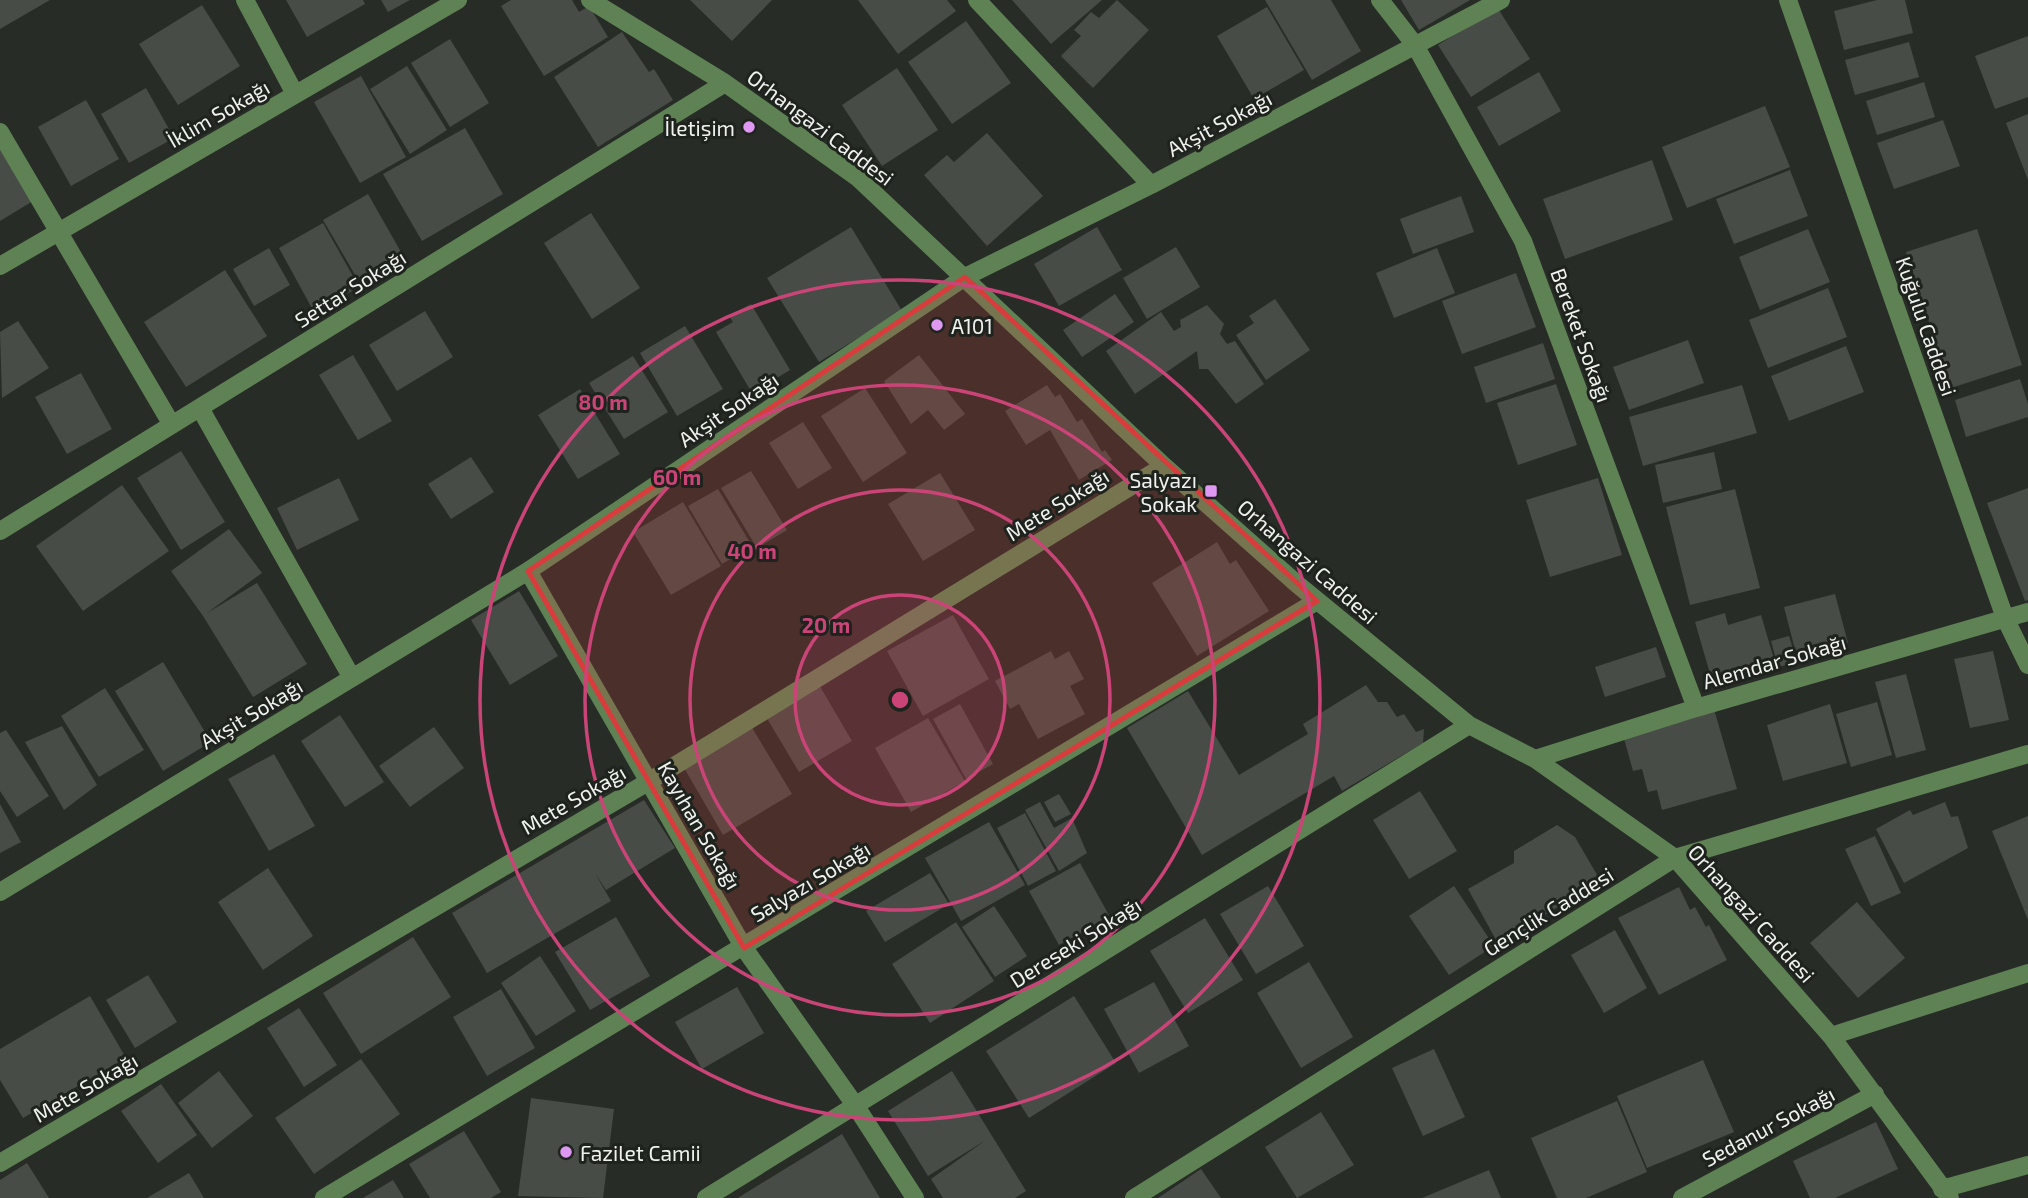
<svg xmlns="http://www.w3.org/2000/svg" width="2028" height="1198" font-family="'Exo 2',sans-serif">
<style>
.building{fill:#474c46}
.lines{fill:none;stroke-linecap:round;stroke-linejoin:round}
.minor{stroke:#5f8255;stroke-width:18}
.marked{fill:#d83c3c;fill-opacity:0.2;stroke:#d83c3c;stroke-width:5;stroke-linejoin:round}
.ring{fill:none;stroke:#cb4478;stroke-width:3.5}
.poi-dot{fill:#de98f2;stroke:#1f231d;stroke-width:2.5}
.labels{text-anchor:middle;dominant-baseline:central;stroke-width:6;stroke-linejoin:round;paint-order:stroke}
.street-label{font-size:21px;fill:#eff2ee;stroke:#1f231d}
.poi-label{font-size:21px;fill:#eff2ee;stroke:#1f231d;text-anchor:end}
.centre{fill:#cb4478;stroke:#1f231d;stroke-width:3.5}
.ring-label{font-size:21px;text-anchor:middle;font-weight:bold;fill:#cb4478;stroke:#1f231d;stroke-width:6;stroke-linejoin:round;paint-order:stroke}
</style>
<rect width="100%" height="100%" fill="#282c27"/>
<path class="building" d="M0,0H50L0,29Z
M286,0H363L365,4L307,37Z
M381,0H410L388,12Z
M511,0H572L579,12L589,6L608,37L544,76L501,6Z
M690,0H772L732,41Z
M858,0H947L956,11L898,54Z
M1012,0H1102L1051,44Z
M1117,0L1149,30L1093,88L1061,56L1081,36L1074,30L1091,12L1099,18Z
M1265,0H1331L1361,51L1312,80Z
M1401,0H1470L1419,30Z
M1877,0H1905L1913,33L1844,50L1834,11Z
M202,5L240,66L178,105L139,44Z
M1267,7L1304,70L1254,99L1217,36Z
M1497,7L1530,59L1471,97L1438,45Z
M966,21L1011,83L952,124L908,62Z
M622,32L649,72L654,69L673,100L598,147L554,77Z
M2028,36V97L1995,109L1975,56Z
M450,39L489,103L450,127L411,63Z
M1909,42L1919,77L1855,95L1845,60Z
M407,66L447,130L410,154L370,89Z
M897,68L938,130L882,166L842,105Z
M1539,72L1561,111L1499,146L1477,107Z
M361,76L406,157L360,183L314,102Z
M1924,82L1935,117L1877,135L1866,101Z
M146,88L174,138L129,163L101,114Z
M86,100L119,159L71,186L38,127Z
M1765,106L1790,167L1687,208L1662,147Z
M2028,114V180L2006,123Z
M1943,120L1960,166L1894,189L1877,143Z
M465,128L503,194L422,241L383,174Z
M987,133L1043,196L987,246L924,175L947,155L954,162Z
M0,148L33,201L0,221Z
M1652,160L1673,220L1565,259L1543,199Z
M1790,170L1808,216L1734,244L1716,199Z
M368,194L405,259L361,285L323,220Z
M1461,196L1474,232L1413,254L1400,219Z
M591,213L640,288L592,319L544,243Z
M323,223L359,287L314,312L279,248Z
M851,227L902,311L819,362L767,278Z
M1097,227L1122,270L1059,306L1034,264Z
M1808,229L1830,282L1760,310L1739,257Z
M1977,229L2022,365L1951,388L1906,252Z
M1176,247L1200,287L1147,319L1123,278Z
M269,248L290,285L254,306L233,269Z
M1437,248L1455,293L1394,318L1376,273Z
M225,270L267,336L186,387L144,322Z
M1516,273L1536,327L1462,354L1442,301Z
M1828,288L1847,337L1768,368L1749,320Z
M1115,294L1134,322L1082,357L1063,330Z
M1275,299L1310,350L1266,380L1236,335L1254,323L1249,316Z
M751,304L790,370L752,393L716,332L733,322L729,316Z
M1207,305L1224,324L1220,334L1227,344L1235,341L1264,384L1236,404L1208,369H1199L1197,351L1135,394L1106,351L1161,312L1174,331L1181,327L1180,320Z
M425,311L453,357L397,391L369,345Z
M18,321L49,368L2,398L0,332Z
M685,326L723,389L677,416L640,353Z
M1688,340L1704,383L1629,410L1613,367Z
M1543,343L1555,379L1486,403L1474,367Z
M1846,346L1864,392L1789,421L1771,376Z
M353,355L392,421L358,440L319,375Z
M919,355L965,414L944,430L928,410L911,424L884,381Z
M633,356L668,412L624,439L589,383Z
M81,373L112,429L67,454L35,397Z
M2020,379L2028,404V417L1966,437L1955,400Z
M1556,384L1577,445L1518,465L1497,403Z
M1047,385L1055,397L1060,394L1077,422L1082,419L1102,452L1105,450L1112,460L1079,480L1050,430L1026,445L1005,411Z
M1742,385L1757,433L1643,466L1629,417Z
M865,388L907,453L863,482L821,416Z
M580,389L620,454L578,479L538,415Z
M803,422L832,468L798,489L769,443Z
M181,451L225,522L181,550L137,478Z
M1714,452L1722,489L1663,503L1655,465Z
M471,457L494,492L451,519L428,484Z
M751,471L787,530L757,548L721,488Z
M940,473L975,530L923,561L888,504Z
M339,478L359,520L297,550L277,508Z
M1598,478L1622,555L1550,577L1526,500Z
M122,485L169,551L83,611L36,546Z
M2028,488V600L2025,601L1987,503Z
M718,489L752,546L722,564L688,506Z
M1735,489L1760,588L1690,605L1666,507Z
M683,502L721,566L671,595L633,532Z
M229,529L262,573L207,613L257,583L307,664L253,697L203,616L171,571Z
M1217,542L1230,564L1236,560L1269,611L1197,656L1152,583Z
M519,591L558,656L510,685L471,620Z
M1835,594L1848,643L1797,657L1784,607Z
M1725,613L1728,625L1761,615L1776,666L1713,684L1695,622Z
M953,615L989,679L923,716L887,651Z
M1789,636L1797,662L1778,667L1771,641Z
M1656,647L1666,677L1605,697L1595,667Z
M1051,651L1055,659L1069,651L1084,679L1070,686L1085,714L1038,739L1019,704L1010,709L995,681Z
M1993,651L2009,720L1970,728L1954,659Z
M163,662L211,742L163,771L115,691Z
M1906,674L1926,750L1896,758L1875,682Z
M818,683L852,741L799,772L765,715Z
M1366,685L1378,702H1387L1397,717L1404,714L1416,732L1424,729L1423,743L1342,791L1334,776L1202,855L1127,728L1188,691L1239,775L1308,734L1303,724Z
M105,688L144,750L99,777L61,716Z
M1877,702L1892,755L1851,767L1836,714Z
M960,704L993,764L966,779L933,719Z
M1830,704L1847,763L1783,781L1767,725Z
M1714,709L1737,789L1662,810L1657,790L1648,792L1642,769L1633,771L1623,735Z
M340,715L384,782L345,807L301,741Z
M928,718L965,781L911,812L875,748Z
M62,726L97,785L64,810L25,742Z
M751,726L792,794L723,835L683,766Z
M434,727L464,768L410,807L379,766Z
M6,730L49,796L17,817L0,791V733Z
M274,754L315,826L269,851L228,779Z
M1420,791L1457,851L1409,879L1373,820Z
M1059,794L1071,814L1055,822L1044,802Z
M644,800L675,848L606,890L595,873L611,901L487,973L452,913Z
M1040,802L1054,828L1072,818L1087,853L1059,871L1025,810Z
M1945,802L1951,817L1958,816L1968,848L1904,883L1876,829L1910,810L1913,815Z
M0,804L21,842L0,853Z
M1025,813L1056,871L1028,886L997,828Z
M2028,816V920L1992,831Z
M989,822L1025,885L961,921L925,858Z
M1557,825L1575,837L1600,880L1543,916L1548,924L1501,949L1468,889L1514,863V851Z
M1875,836L1901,893L1871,906L1845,849Z
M1080,863L1110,917L1059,945L1029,891Z
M268,868L313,936L263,970L218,902Z
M930,873L949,904L885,942L866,911Z
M1268,886L1304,946L1256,974L1220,914Z
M1454,886L1494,946L1449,975L1409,916Z
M1679,887L1690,910L1695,907L1706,927L1709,925L1727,960L1659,995L1618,918Z
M1857,902L1905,958L1858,998L1810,943Z
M994,906L1027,956L995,977L962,927Z
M616,917L650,976L590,1010L555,952Z
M1205,918L1243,980L1188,1013L1150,951Z
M956,922L994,981L930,1023L892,964Z
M1615,930L1647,988L1604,1013L1571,955Z
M413,937L451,997L361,1054L323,993Z
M540,956L576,1011L536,1036L501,983Z
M1309,962L1353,1037L1301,1068L1257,993Z
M148,975L177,1022L135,1048L106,1000Z
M1154,982L1189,1046L1139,1073L1104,1009Z
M737,987L764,1033L702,1069L675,1022Z
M501,989L535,1048L487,1076L453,1017Z
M90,996L126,1058L23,1118L0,1080V1049Z
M1074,996L1116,1063L1029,1118L986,1051Z
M299,1008L337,1065L304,1087L267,1028Z
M1434,1049L1465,1117L1423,1136L1392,1068Z
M361,1059L400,1114L314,1174L275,1118Z
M1703,1060L1734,1132L1647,1168L1617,1096Z
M219,1071L253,1116L212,1148L178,1103Z
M952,1071L1026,1191L1015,1198H943L931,1179L986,1140L928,1176L888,1111Z
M161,1084L197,1135L158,1163L121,1111Z
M531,1098L614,1109L603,1198L518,1196Z
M1617,1101L1647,1172L1586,1198H1557L1531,1138Z
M1321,1112L1354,1165L1297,1198L1265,1147Z
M1876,1122L1898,1169L1835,1198H1810L1793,1161Z
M464,1131L501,1192L491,1198H430L409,1164Z
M842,1134L880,1198H738L744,1194Z
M27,1163L49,1198H0V1180Z
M1201,1169L1221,1198H1158Z
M1489,1170L1501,1198H1422Z
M189,1173L204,1198H147Z
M393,1180L404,1198H363Z"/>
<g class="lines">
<path class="minor" d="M245,0L295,94
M590,0L725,83L858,178L1164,466L1297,584L1469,725L1535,759L1675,858L1831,1036L1950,1198
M977,0L1151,185
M1380,0L1415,45L1523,241L1696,708
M1788,0L2005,618L2028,665
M0,132L172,425
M0,266L458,0
M200,408L352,678
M0,531L725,83
M528,571L744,948L855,1105L915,1198
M1535,759L1696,708L2028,612
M0,892L528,571L965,277L1151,185L1501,0
M1831,1036L2028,973
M0,1163L648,782L1164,466
M1942,1189L2028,1165
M324,1198L1317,601
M706,1198L1469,725
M1134,1198L1675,858L2028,754
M1682,1198L1875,1094"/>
</g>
<path class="marked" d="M965,277L1317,601L744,948L528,571Z"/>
<circle cx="900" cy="700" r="105" fill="#cb4478" fill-opacity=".12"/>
<g class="ring">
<circle cx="900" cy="700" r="105"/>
<circle cx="900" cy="700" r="210"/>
<circle cx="900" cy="700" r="315"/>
<circle cx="900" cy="700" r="420"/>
</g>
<g class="poi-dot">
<circle cx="749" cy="127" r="7"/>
<circle cx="937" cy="325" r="7"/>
<rect x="1204" y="484" width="14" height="14" rx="3.5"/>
<circle cx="566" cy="1152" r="7"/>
</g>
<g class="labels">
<g class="street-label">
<text transform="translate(218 113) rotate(-30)">İklim Sokağı</text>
<text transform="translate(1219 123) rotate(-28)">Akşit Sokağı</text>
<text transform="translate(821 127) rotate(37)">Orhangazi Caddesi</text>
<text transform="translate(350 288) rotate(-32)">Settar Sokağı</text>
<text transform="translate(1927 326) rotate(71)">Kuğulu Caddesi</text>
<text transform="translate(1582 335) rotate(70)">Bereket Sokağı</text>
<text transform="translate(728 409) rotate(-34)">Akşit Sokağı</text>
<text transform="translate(1057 504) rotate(-32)">Mete Sokağı</text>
<text transform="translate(1308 561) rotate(41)">Orhangazi Caddesi</text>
<text transform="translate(1774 661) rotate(-16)">Alemdar Sokağı</text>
<text transform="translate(251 713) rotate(-31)">Akşit Sokağı</text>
<text transform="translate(573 799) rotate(-30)">Mete Sokağı</text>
<text transform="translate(700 825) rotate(60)">Kayıhan Sokağı</text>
<text transform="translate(810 881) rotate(-31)">Salyazı Sokağı</text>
<text transform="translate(1548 911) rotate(-32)">Gençlik Caddesi</text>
<text transform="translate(1752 913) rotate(48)">Orhangazi Caddesi</text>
<text transform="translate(1075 942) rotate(-32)">Dereseki Sokağı</text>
<text transform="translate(85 1087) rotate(-30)">Mete Sokağı</text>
<text transform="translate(1768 1126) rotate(-28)">Sedanur Sokağı</text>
</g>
<g class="poi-label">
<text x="735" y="127">İletişim</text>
<text x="951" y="325" text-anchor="start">A101</text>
<text x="1197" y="479">Salyazı<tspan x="1197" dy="24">Sokak</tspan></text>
<text x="580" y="1152" text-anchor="start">Fazilet Camii</text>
</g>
</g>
<circle cx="900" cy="700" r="10" class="centre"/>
<g class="ring-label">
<text x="603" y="410">80 m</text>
<text x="677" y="485">60 m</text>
<text x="752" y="559">40 m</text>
<text x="826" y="633">20 m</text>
</g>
</svg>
